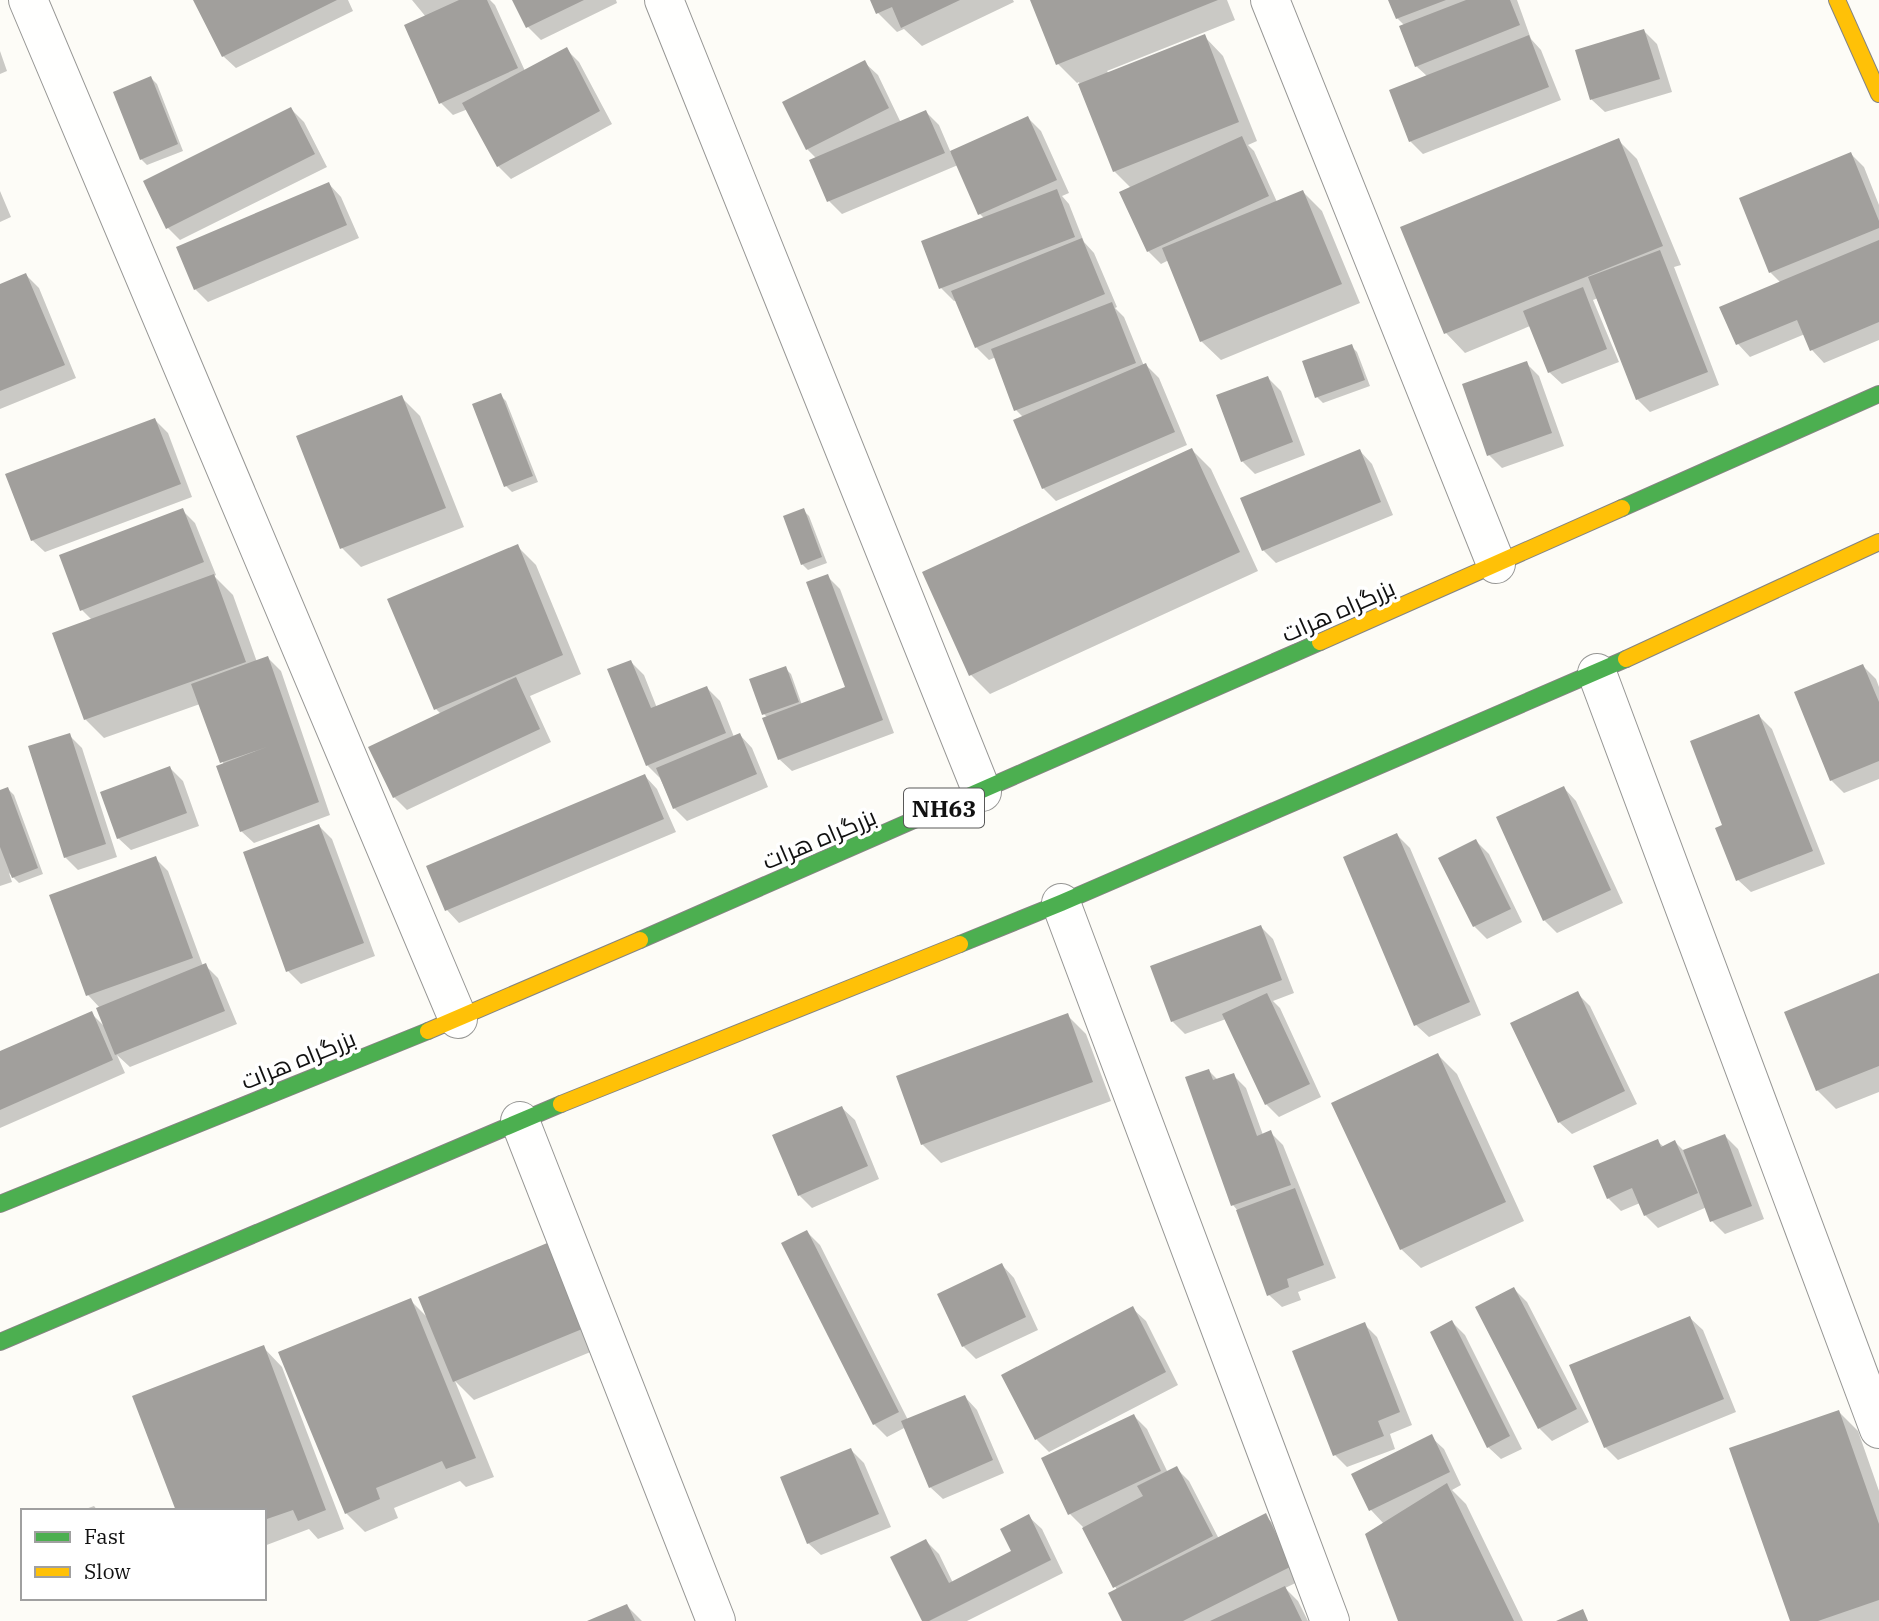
<svg xmlns="http://www.w3.org/2000/svg" width="1879" height="1621" font-family="'IBM Plex Serif',Cairo,serif">
<style>
.shadow{fill:#0003}
.building{fill:#a19f9c}
.lines{fill:none;stroke-linecap:round;stroke-linejoin:round}
.street-casing{stroke:#979795;stroke-width:40}
.fast-casing{stroke:#858482;stroke-width:18}
.slow-casing{stroke:#858482;stroke-width:18}
.street{stroke:#fffffe;stroke-width:38}
.fast{stroke:#4caf50;stroke-width:16}
.slow{stroke:#ffc107;stroke-width:16}
.labels{text-anchor:middle;dominant-baseline:central;stroke-width:7;stroke-linejoin:round;paint-order:stroke}
.shield{fill:#fff;stroke:#585858;stroke-width:2}
.shield-label{font-size:23px;font-weight:bold;fill:#111}
.street-label{font-size:24px;fill:#111;stroke:#fff}
</style>
<rect width="100%" height="100%" fill="#fdfcf7"/>
<path class="shadow" d="M195,0H348L353,11L236,68L223,56Z
M412,0H490L495,5L525,71L566,49L579,62L612,124L511,179L498,166L468,109L453,115L441,103L426,17Z
M514,0H616L617,3L541,40L528,27Z
M872,0H1013L1014,2L922,46L904,29L897,32L878,13Z
M1032,0H1227L1235,20L1107,71L1109,74L1204,36L1223,56L1257,141L1248,145L1254,151L1277,202L1303,192L1322,211L1360,303L1221,360L1201,341L1169,260L1161,264L1148,251L1131,188L1114,171L1079,82L1077,83L1058,64Z
M1390,0H1517L1531,39L1541,50L1561,100L1423,154L1410,141L1427,76L1416,66L1405,26L1397,18Z
M1644,31L1657,44L1672,92L1605,112L1592,100L1577,52Z
M0,51L7,71L0,74Z
M865,63L878,75L901,123L926,112L939,125L951,153L1028,118L1041,131L1069,193L1062,196L1069,204L1084,242L1094,253L1117,307L1115,308L1124,317L1144,366L1146,365L1159,378L1187,445L1056,501L1043,488L1023,417L1016,410L996,357L989,360L976,347L957,300L954,301L941,288L923,242L985,219L980,214L958,165L842,214L829,201L817,159L807,149Z
M151,78L157,84L183,151L147,165L141,159Z
M291,109L304,122L327,167L180,240L167,227Z
M1618,140L1637,159L1681,265L1674,267L1719,385L1650,412L1637,399L1598,298L1593,300L1619,362L1562,384L1549,372L1530,326L1465,353L1446,333L1403,228Z
M1851,154L1864,167L1879,205V340L1824,363L1812,350L1805,334L1750,357L1738,344L1781,283L1770,272Z
M329,184L341,197L359,238L208,302L195,289Z
M0,191L11,217L0,222Z
M26,275L39,288L76,378L0,409V286Z
M1351,346L1357,352L1370,386L1323,403L1317,397Z
M1526,363L1539,376L1564,446L1502,468L1489,455Z
M1268,378L1281,391L1305,455L1255,474L1242,461Z
M500,395L506,401L538,482L512,492L506,486Z
M401,397L420,416L464,527L361,567L342,548Z
M155,420L168,433L192,497L45,552L32,540Z
M1192,450L1211,469L1258,571L990,694L971,675Z
M1360,451L1372,464L1393,515L1276,563L1263,550Z
M182,510L195,523L216,575L214,576L233,595L257,662L268,658L281,671L330,815L254,843L241,831L224,765L200,704L104,738L85,719L92,620L82,610Z
M803,510L809,516L827,563L808,570L802,564Z
M517,546L536,565L581,674L530,696L551,742L407,810L394,797L441,714L436,709Z
M827,576L840,589L894,733L792,771L779,759L768,718L764,714L785,668L791,674L802,705L848,688Z
M631,662L644,675L657,708L707,688L720,701L734,737L740,735L752,748L768,787L687,821L674,808L660,778L647,765Z
M1863,666L1876,679L1879,687V779L1844,793L1831,780Z
M1759,716L1772,729L1825,864L1751,892L1738,880Z
M69,735L82,748L117,857L78,870L65,857Z
M170,768L183,781L199,826L131,850L118,838Z
M645,776L657,789L676,832L459,923L447,910L428,867Z
M1564,788L1576,801L1623,903L1557,933L1544,920Z
M8,789L14,795L43,874L19,883L9,873L12,882L0,886V792Z
M319,826L332,839L375,956L301,984L288,971L245,853Z
M1397,835L1410,848L1481,1015L1429,1037L1416,1025Z
M1476,841L1489,854L1522,922L1487,939L1474,926Z
M155,858L168,871L203,966L205,965L218,978L237,1024L130,1067L117,1055L125,1073L0,1128V1053L91,1013L106,1028L100,1008L88,995L52,896Z
M1261,927L1273,939L1294,993L1273,1001L1280,1008L1321,1097L1279,1117L1266,1104L1226,1019L1185,1034L1172,1021Z
M1879,975V1092L1836,1109L1817,1090Z
M1577,993L1590,1006L1637,1104L1572,1134L1559,1122Z
M1067,1015L1086,1034L1111,1101L941,1163L922,1144Z
M1438,1055L1457,1074L1524,1221L1421,1268L1401,1249Z
M1209,1071L1218,1080L1233,1075L1246,1088L1263,1135L1270,1132L1283,1145L1336,1278L1298,1292L1301,1300L1282,1307L1269,1295L1238,1211L1233,1205Z
M842,1108L855,1120L879,1179L812,1208L799,1195Z
M1725,1136L1738,1149L1764,1219L1725,1234L1712,1221L1707,1207L1658,1228L1645,1215L1640,1203L1621,1211L1608,1198L1657,1141L1664,1147L1675,1142L1684,1151Z
M807,1232L820,1245L908,1420L965,1397L977,1410L1004,1473L943,1499L930,1487L906,1427L887,1437L874,1424Z
M552,1243L605,1346L474,1400L455,1381L494,1477L466,1487L460,1481L394,1508L398,1518L365,1532L346,1513L410,1300L428,1318Z
M1002,1265L1014,1278L1038,1330L976,1359L963,1346Z
M1514,1289L1527,1302L1589,1422L1552,1441L1539,1428Z
M1133,1309L1146,1321L1178,1385L1049,1452L1036,1439Z
M1690,1318L1703,1330L1736,1412L1618,1460L1605,1447Z
M1452,1322L1465,1335L1522,1449L1501,1459L1488,1447Z
M1364,1324L1377,1337L1412,1425L1390,1434L1395,1449L1347,1467L1335,1455Z
M263,1347L282,1367L344,1529L318,1539L309,1529L264,1546Z
M1839,1412L1858,1431L1879,1491V1621H1791Z
M1134,1416L1147,1429L1168,1473L1176,1468L1189,1481L1219,1539L1265,1516L1278,1528L1304,1579L1285,1588L1298,1601L1308,1621H1124L1117,1590L1083,1527L1070,1514Z
M1431,1437L1444,1449L1461,1485L1452,1490L1466,1504L1523,1621H1400L1384,1524L1371,1510L1353,1475Z
M851,1450L864,1463L891,1527L821,1555L808,1543Z
M94,1506L98,1511H80Z
M1029,1517L1042,1529L1063,1573L967,1621H924L926,1541L939,1554L953,1583L1013,1552Z
M627,1606L642,1621H591Z"/>
<path class="building" d="M193,0H337L222,57Z
M459,0H487L518,68L439,104L404,25Z
M512,0H584L526,28Z
M870,0H960L901,28L892,7L876,14Z
M1030,0H1218L1056,65Z
M1388,0H1446L1396,19Z
M1466,0H1510L1520,25L1415,67L1399,26Z
M1644,29L1660,79L1590,100L1575,50Z
M1205,34L1239,122L1113,172L1078,84Z
M1529,35L1549,87L1409,142L1389,90Z
M567,47L600,111L497,167L462,103Z
M865,60L889,108L806,150L782,102Z
M151,76L178,144L140,160L113,92Z
M291,107L315,154L166,229L143,181Z
M926,110L945,153L827,202L809,160Z
M1028,116L1057,180L978,215L950,151Z
M1242,136L1269,196L1147,252L1119,192Z
M1619,138L1663,246L1444,334L1400,227Z
M1851,152L1879,221V228L1769,273L1739,198Z
M329,182L347,225L194,290L176,247Z
M1057,189L1075,237L939,289L921,241Z
M1303,190L1342,284L1200,342L1162,248Z
M1082,238L1105,294L975,348L951,291Z
M1879,240V322L1810,351L1797,320L1736,345L1719,307Z
M1660,250L1708,372L1636,400L1588,277Z
M26,273L65,365L0,391V284Z
M1583,287L1607,349L1548,373L1523,311Z
M1112,302L1136,363L1014,411L991,349Z
M1352,344L1365,380L1315,398L1302,361Z
M1527,361L1552,433L1487,456L1462,384Z
M1146,363L1175,432L1042,489L1013,420Z
M1268,376L1293,442L1241,462L1216,395Z
M501,393L533,476L504,487L472,404Z
M402,395L446,508L340,549L296,436Z
M155,418L181,484L31,541L5,474Z
M1192,448L1240,552L969,676L922,572Z
M1360,449L1381,502L1262,551L1240,498Z
M183,508L204,562L80,611L59,555Z
M804,508L822,557L801,565L783,516Z
M518,544L563,655L434,710L387,599Z
M214,574L246,662L84,720L52,633Z
M828,574L883,720L778,760L762,718L845,687L806,582Z
M268,656L319,802L240,832L216,766L267,747L220,763L191,684Z
M631,660L651,708L707,686L726,733L646,766L607,669Z
M1863,664L1879,702V761L1830,781L1794,692Z
M786,666L799,702L762,715L749,679Z
M516,677L540,729L393,798L368,747Z
M1759,714L1813,851L1736,881L1715,828L1722,825L1690,741Z
M70,733L106,844L64,858L28,746Z
M740,733L757,774L673,809L656,768Z
M170,766L187,813L117,839L100,792Z
M645,774L664,819L445,911L426,866Z
M1564,786L1611,890L1543,921L1496,817Z
M8,787L38,868L12,878L0,847V790Z
M319,824L364,943L286,972L243,852Z
M1397,833L1470,1002L1414,1026L1343,857Z
M1476,839L1511,909L1473,927L1438,858Z
M156,856L193,958L86,996L49,895Z
M1261,925L1282,980L1171,1022L1150,966Z
M206,963L225,1011L115,1055L96,1008Z
M1879,973V1066L1816,1091L1784,1012Z
M1578,991L1625,1091L1558,1123L1510,1023Z
M1267,993L1310,1084L1265,1105L1222,1014Z
M92,1011L113,1060L0,1110V1051Z
M1068,1013L1093,1082L921,1145L896,1076Z
M1438,1053L1506,1202L1400,1250L1331,1103Z
M1209,1069L1213,1080L1234,1073L1257,1136L1271,1130L1291,1185L1231,1206L1185,1077Z
M842,1106L868,1166L798,1196L772,1135Z
M1725,1134L1752,1206L1710,1222L1683,1150Z
M1658,1139L1661,1147L1675,1140L1698,1193L1644,1216L1632,1188L1607,1199L1593,1166Z
M1295,1188L1324,1265L1287,1279L1289,1287L1267,1296L1236,1210Z
M807,1230L899,1412L873,1425L781,1243Z
M552,1241L587,1327L453,1382L418,1297Z
M1002,1263L1026,1317L962,1347L937,1294Z
M1514,1287L1577,1409L1538,1429L1475,1307Z
M411,1298L476,1458L446,1469L442,1461L376,1488L380,1499L345,1514L278,1352Z
M1133,1306L1166,1372L1035,1440L1001,1375Z
M1690,1316L1724,1399L1604,1448L1569,1365Z
M1452,1320L1510,1436L1487,1448L1430,1332Z
M1365,1322L1400,1412L1378,1421L1384,1436L1333,1456L1292,1351Z
M264,1345L326,1510L298,1521L293,1510L264,1520V1511H176L132,1396Z
M965,1395L993,1460L929,1488L901,1421Z
M1839,1410L1879,1524V1600L1818,1621H1790L1729,1448Z
M1134,1414L1161,1471L1068,1515L1041,1458Z
M1432,1434L1450,1472L1369,1511L1351,1474Z
M851,1448L879,1514L807,1544L780,1477Z
M1177,1466L1213,1536L1113,1588L1082,1528L1143,1496L1137,1486Z
M1447,1483L1514,1621H1398L1365,1534Z
M1266,1513L1292,1566L1183,1621H1122L1108,1593Z
M1029,1514L1051,1560L929,1621H922L890,1557L926,1539L949,1583L1011,1551L1000,1529Z
M1285,1586L1302,1621H1210Z
M627,1604L635,1621H587Z
M1583,1609L1588,1621H1556Z"/>
<g class="lines">
<defs>
<path id="street" d="M28,0L458,1019
M664,0L982,792
M1270,0L1496,564
M1597,673L1879,1429
M1061,903L1330,1621
M520,1121L716,1621"/>
<path id="fast" d="M1622,508L1879,394
M640,940L1320,642
M960,944L1061,903L1626,659
M0,1204L428,1031
M0,1342L561,1104"/>
<path id="slow" d="M1837,0L1879,94
M1320,642L1622,508
M1626,659L1879,542
M428,1031L640,940
M561,1104L960,944"/>
</defs>
<use href="#street" class="street-casing"/>
<use href="#fast" class="fast-casing"/>
<use href="#slow" class="slow-casing"/>
<use href="#street" class="street"/>
<use href="#fast" class="fast"/>
<use href="#slow" class="slow"/>
</g>
<g class="labels">
<rect class="shield" x="904" y="788.5" width="80" height="39" rx="5"/>
<g class="shield-label">
<text x="944" y="808">NH63</text>
</g>
<g class="street-label">
<text transform="translate(1338 610) rotate(-24)">بزرگراه هرات</text>
<text transform="translate(819 838) rotate(-23)">بزرگراه هرات</text>
<text transform="translate(298 1059) rotate(-22)">بزرگراه هرات</text>
</g>
</g>
<rect x="21" y="1509" width="245" height="91" fill="#ffffff" stroke="#a0a0a0" stroke-width="2"/>
<rect x="35" y="1532" width="35" height="10" fill="#4caf50" stroke="#a0a0a0" stroke-width="2"/>
<text x="84" y="1544" font-size="21" fill="#111111">Fast</text>
<rect x="35" y="1567" width="35" height="10" fill="#ffc107" stroke="#a0a0a0" stroke-width="2"/>
<text x="84" y="1579" font-size="21" fill="#111111">Slow</text>
</svg>
